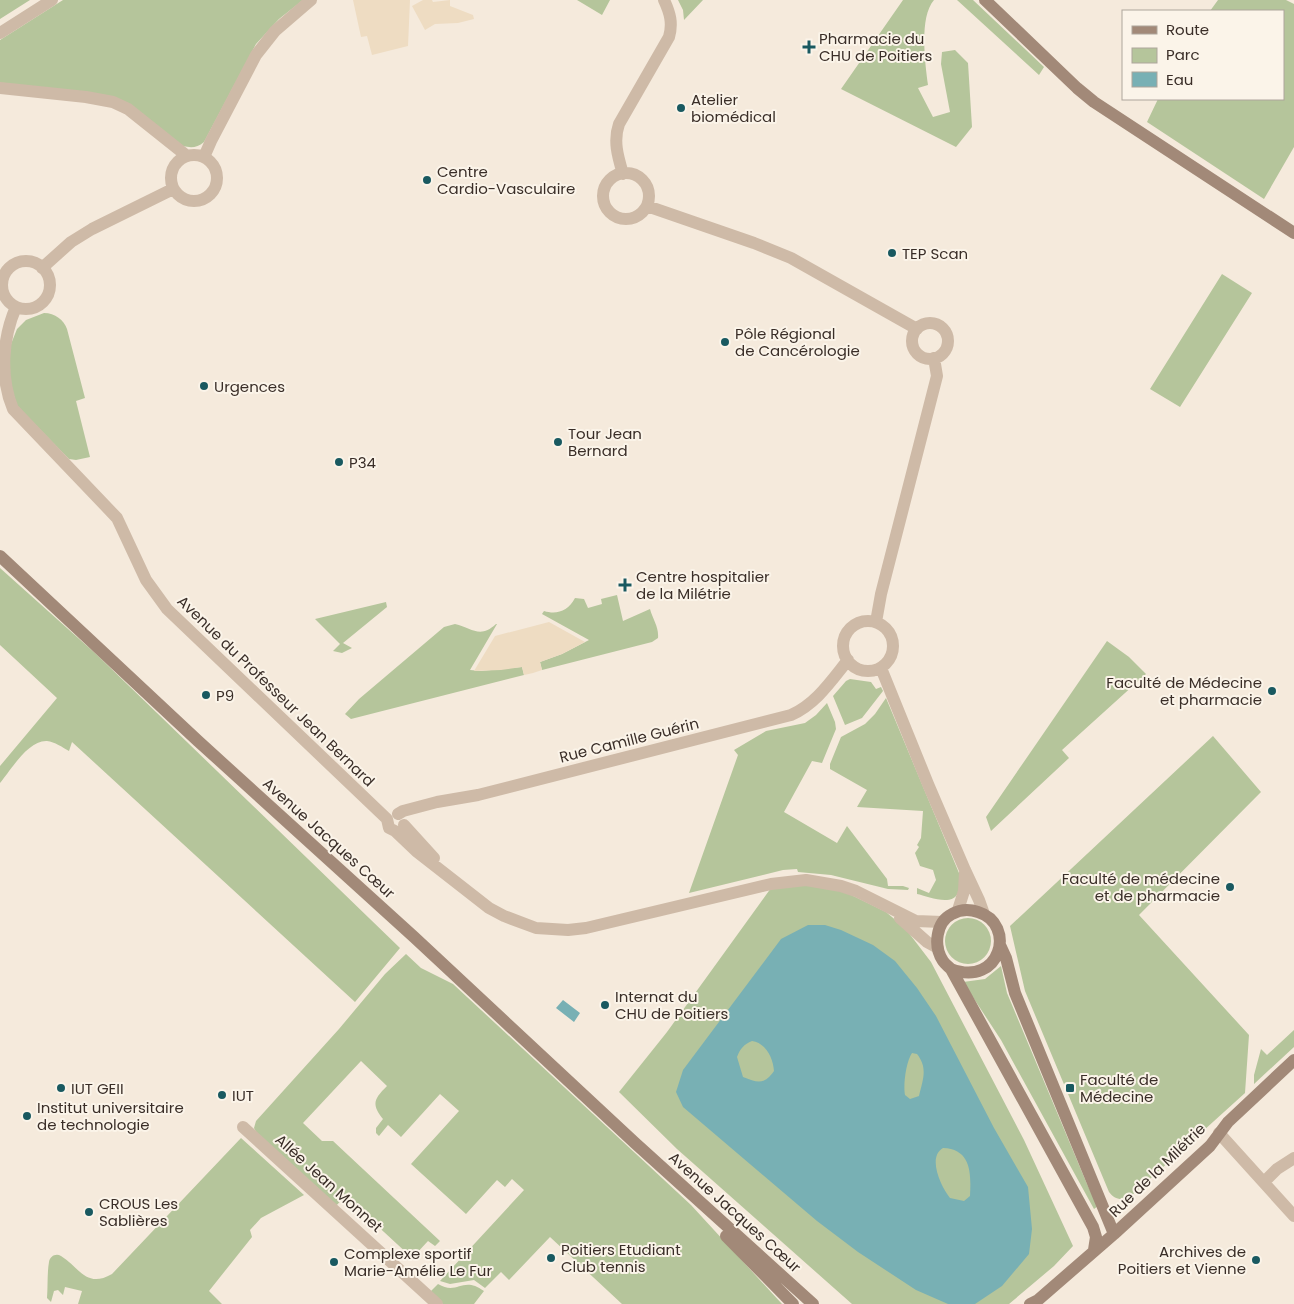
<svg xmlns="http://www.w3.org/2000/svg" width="1294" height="1304" font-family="Poppins,sans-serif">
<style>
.green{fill:#b5c59b}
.plaza{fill:#eedcc2}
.water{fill:#78b0b4;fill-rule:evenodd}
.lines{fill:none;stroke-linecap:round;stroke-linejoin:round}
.street{stroke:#cebaa7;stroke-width:12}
.secondary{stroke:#a28978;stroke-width:12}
.poi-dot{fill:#195960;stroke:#fbf4e9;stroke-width:2}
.labels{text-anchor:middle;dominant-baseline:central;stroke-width:4;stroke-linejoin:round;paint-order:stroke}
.poi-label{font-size:15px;fill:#3a2e28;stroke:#fbf4e9;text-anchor:start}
.street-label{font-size:15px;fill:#3a2e28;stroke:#fbf4e9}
</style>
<rect width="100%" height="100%" fill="#f5eadc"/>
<path class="green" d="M0,0H30L0,19Z
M63,0H303L279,19L256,44L204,142C197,148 191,148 183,146L126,102L0,85V40Z
M577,0H610L602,15Z
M678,0H703L684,20L683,10Z
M903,0H934C919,17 925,63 928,85L918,88L933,117L950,112L941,64L942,52L955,50L968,63L972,127L956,147L841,89Z
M957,0H973L1044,67L1039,75Z
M1218,0H1286L1294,4V147L1264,199L1147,122L1158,99H1283V11H1210Z
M1222,274L1252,293L1180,407L1150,389Z
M44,313C55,313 64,320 67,329L85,398L76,401L90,457L76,460L69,459L17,406L6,369L11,344L17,329L26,320Z
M0,568L96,654L400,948L355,1002L72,742L69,751C62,747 55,742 47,741C28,740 11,770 0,783V766L57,698L0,645Z
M617,595L623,621L650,609C653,620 659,627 658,638L652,642L542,670L540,662L562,654L589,640L542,614L544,611C557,615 568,611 575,598L584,599L588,608L602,604L601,599Z
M386,602L387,607L343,643L352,648L342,653L333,651L340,644L315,619Z
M455,624C472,628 480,639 496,624H497L470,670L481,671L522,667L524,675L351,719L345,714L359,699L444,627Z
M1107,641L1129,657L1146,674L1062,750L1069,758L991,831L986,817Z
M850,679L871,682L876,689L881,687L883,691L862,718L845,725L833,696L846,681Z
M886,698L959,873C959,879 960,887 958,893C952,907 927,896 917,894V888L929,893L936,880L933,870L920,866L915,853L919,847L917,845L921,838L923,811L857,807L867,790L830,769V764L841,737L865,724L875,714Z
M827,703L835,722L836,729L822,763L812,761L784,812L837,843L847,826L887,879L888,886H903L909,888L908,890L888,889L831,875L798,872L797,869L783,870L689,893L738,755L734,750L766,731L805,723L816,715Z
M1213,736L1261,792L1139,915L1249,1035L1245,1093L1130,1197C1121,1201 1114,1199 1109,1192L1025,991L1010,926Z
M799,883L841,890L886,912L905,928L931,962L1024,1140L1073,1246L1054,1266L1009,1304H852L677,1149L619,1092L667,1032L771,888Z
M945 941a23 23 0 1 1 46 0a23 23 0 1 1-46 0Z
M406,954L421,968L453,984L691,1205L782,1304H622L550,1237L509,1280L501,1272L485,1288L474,1280L450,1284L440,1281L524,1190L512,1179L505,1187L497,1180L466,1214L411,1164L459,1111L440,1094L401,1137L388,1125L379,1136L376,1133V1128L383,1119C371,1104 374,1099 387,1086L361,1061L303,1123L322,1141H333L440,1241L435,1246L428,1241L415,1255L410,1256L345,1196L336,1206L256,1132L254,1128L256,1121L339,1029L385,974Z
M1001,966L1007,993L1087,1184L1098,1206L1094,1209L1001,1040L963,982L985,979Z
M1294,1030V1047L1254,1084V1075L1261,1049L1267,1055Z
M241,1138L304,1195L261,1218L250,1230L252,1237L209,1291L222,1304H78L82,1291L65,1287L63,1295L58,1290L54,1291L51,1302L47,1298C48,1286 47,1273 49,1262C50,1256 56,1253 61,1256C79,1267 86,1289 112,1274Z
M438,1284C458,1296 462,1275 484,1291L474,1304H443L430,1292Z"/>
<path class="plaza" d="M353,0H410L408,46L372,55L367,36L361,37Z
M423,0H432L433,2L450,0V6L473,15L474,19L458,23L435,24L425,30L412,6Z
M549,622L585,642L562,654L540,662L542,670L533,673L524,675L522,667L501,670L474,671L495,636Z"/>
<path class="water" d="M808,925H825L841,930L873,945L895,961L917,988L936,1016L994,1128L1028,1187L1032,1229L1029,1254L1002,1286L975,1304H948L916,1290L858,1252L817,1221L683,1107L676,1092L683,1070L781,939ZM752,1041C766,1043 773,1058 774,1071C764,1085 758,1083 743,1077L737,1057C740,1049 744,1044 752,1041ZM912,1053L917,1054C928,1068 923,1079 919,1096L910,1099L905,1095C903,1085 906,1062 912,1053ZM943,1148C972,1149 971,1175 970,1196L964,1201L950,1198C941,1187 927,1157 943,1148Z
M563,1000L580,1013L574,1022L556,1008Z"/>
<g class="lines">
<path class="street" d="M0,33L52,0
M0,88L86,97L113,102L128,109L187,156
M171 178a23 23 0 1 1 46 0a23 23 0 1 1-46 0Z
M204,157L211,141L256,55L275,31L311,0
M603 196a23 23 0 1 1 46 0a23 23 0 1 1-46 0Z
M623,174C618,157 613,141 619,124L669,37C673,23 670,13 664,0
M647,206L754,243L791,258L917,329
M2 285a24 24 0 1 1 48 0a24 24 0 1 1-48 0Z
M42,268L71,242L92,229L173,189
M16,307C2,339 0,378 13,409L117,518L146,580L167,609L387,819L389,828L395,831L416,851L489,908L504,916L536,928L568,930L586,928L771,884L806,880L841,886L856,891L916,921L942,922
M912 341a18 18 0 1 1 36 0a18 18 0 1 1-36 0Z
M843 646a25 25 0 1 1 50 0a25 25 0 1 1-50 0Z
M876,622L881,594L937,376L934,358
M881,668L928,784L965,870L979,900L984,914
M398,814L403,811L437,802L478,795L791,715C816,704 831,681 848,660
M404,825L434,858
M958,910L964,891L965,872
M900,918L927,942L938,948
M243,1127L437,1304
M1219,1133L1294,1216
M1264,1182L1277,1169L1294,1158"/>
<path class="secondary" d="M985,0L1077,88L1094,102L1294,233
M0,556L198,741L414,937L635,1143L813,1304
M1000,945L1006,958L1015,993L1114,1234
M951,969C1001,988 1017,924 978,912C969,909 961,909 952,914C936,922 933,946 943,961C945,964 948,966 951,969L1093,1227L1096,1237L1094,1250
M726,1236L793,1304
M1030,1304L1038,1300L1114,1234L1210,1146L1228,1122L1294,1060"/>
</g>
<g class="poi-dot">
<path d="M806.5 39.5h5v5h5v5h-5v5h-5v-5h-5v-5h5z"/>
<circle cx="681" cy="108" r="5"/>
<circle cx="427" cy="180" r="5"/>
<circle cx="892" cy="253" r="5"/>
<circle cx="725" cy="342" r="5"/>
<circle cx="204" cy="386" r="5"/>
<circle cx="558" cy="442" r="5"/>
<circle cx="339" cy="462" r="5"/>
<path d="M622.5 577.5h5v5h5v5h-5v5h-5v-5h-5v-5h5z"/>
<circle cx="1272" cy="691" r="5"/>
<circle cx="206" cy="695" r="5"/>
<circle cx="1230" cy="887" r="5"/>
<circle cx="605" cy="1005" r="5"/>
<circle cx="61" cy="1088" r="5"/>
<rect x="1065" y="1083" width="10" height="10" rx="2.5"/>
<circle cx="222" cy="1095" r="5"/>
<circle cx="27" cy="1116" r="5"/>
<circle cx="89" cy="1212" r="5"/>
<circle cx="551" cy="1258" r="5"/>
<circle cx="1256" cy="1260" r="5"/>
<circle cx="334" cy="1262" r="5"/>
</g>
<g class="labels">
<g class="poi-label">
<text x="819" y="38">Pharmacie du<tspan x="819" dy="17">CHU de Poitiers</tspan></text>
<text x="691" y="99">Atelier<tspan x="691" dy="17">biomédical</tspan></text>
<text x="437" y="171">Centre<tspan x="437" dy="17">Cardio-Vasculaire</tspan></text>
<text x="902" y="253">TEP Scan</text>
<text x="735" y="333">Pôle Régional<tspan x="735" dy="17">de Cancérologie</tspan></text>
<text x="214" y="386">Urgences</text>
<text x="568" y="433">Tour Jean<tspan x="568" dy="17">Bernard</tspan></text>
<text x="349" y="462">P34</text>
<text x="636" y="576">Centre hospitalier<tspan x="636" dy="17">de la Milétrie</tspan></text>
<text x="1262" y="682" text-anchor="end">Faculté de Médecine<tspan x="1262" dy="17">et pharmacie</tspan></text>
<text x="216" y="695">P9</text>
<text x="1220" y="878" text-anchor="end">Faculté de médecine<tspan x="1220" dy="17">et de pharmacie</tspan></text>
<text x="615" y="996">Internat du<tspan x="615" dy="17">CHU de Poitiers</tspan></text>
<text x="1080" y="1079">Faculté de<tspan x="1080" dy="17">Médecine</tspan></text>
<text x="71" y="1088">IUT GEII</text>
<text x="232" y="1095">IUT</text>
<text x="37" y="1107">Institut universitaire<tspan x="37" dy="17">de technologie</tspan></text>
<text x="99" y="1203">CROUS Les<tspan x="99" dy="17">Sablières</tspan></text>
<text x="561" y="1249">Poitiers Etudiant<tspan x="561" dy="17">Club tennis</tspan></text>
<text x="1246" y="1251" text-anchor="end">Archives de<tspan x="1246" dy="17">Poitiers et Vienne</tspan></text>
<text x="344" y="1253">Complexe sportif<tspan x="344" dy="17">Marie-Amélie Le Fur</tspan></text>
</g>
<g class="street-label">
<text transform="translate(276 691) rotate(44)">Avenue du Professeur Jean Bernard</text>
<text transform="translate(629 740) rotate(-14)">Rue Camille Guérin</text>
<text transform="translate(329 838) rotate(42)">Avenue Jacques Cœur</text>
<text transform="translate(1157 1170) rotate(-44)">Rue de la Milétrie</text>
<text transform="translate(329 1183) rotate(42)">Allée Jean Monnet</text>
<text transform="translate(735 1212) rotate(42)">Avenue Jacques Cœur</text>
</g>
</g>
<rect x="1122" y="10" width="162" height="90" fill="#fbf4e9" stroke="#aea59c"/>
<rect x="1132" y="26" width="25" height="8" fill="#a28978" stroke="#aea59c"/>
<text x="1166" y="35" font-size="15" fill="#3a2e28">Route</text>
<rect x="1132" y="48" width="25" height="15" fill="#b5c59b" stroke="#aea59c"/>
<text x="1166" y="60" font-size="15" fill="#3a2e28">Parc</text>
<rect x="1132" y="72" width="25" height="15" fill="#78b0b4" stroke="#aea59c"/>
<text x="1166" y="85" font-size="15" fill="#3a2e28">Eau</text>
</svg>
